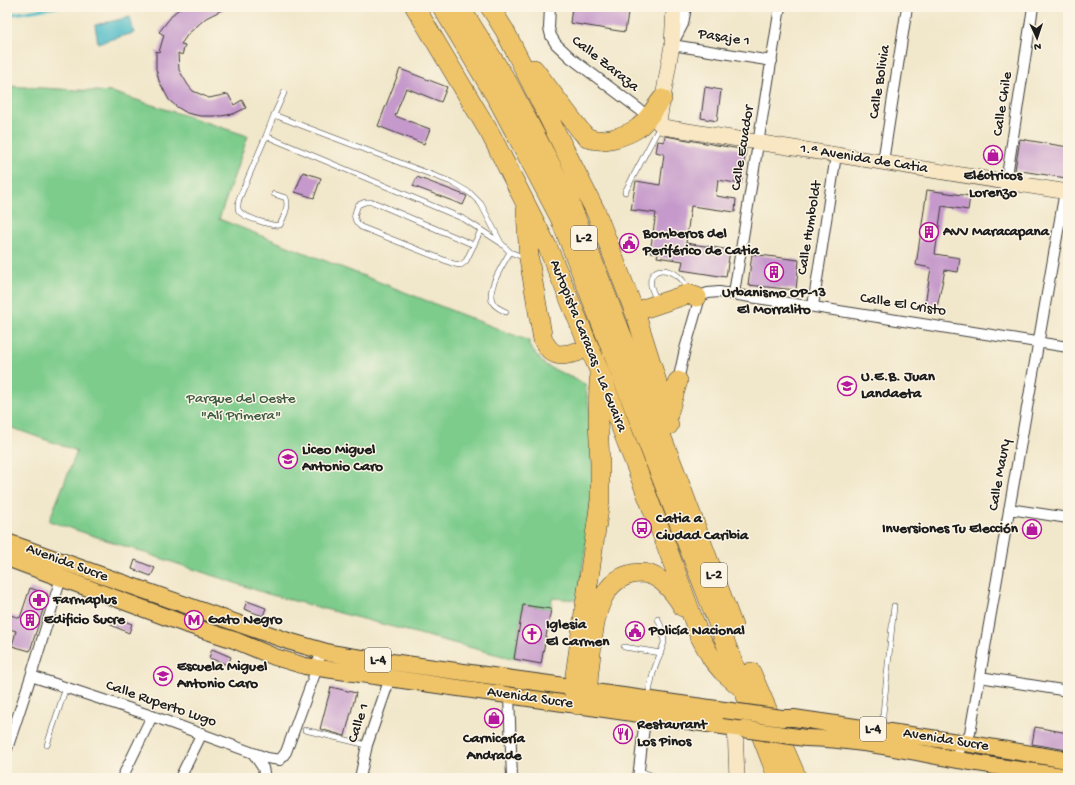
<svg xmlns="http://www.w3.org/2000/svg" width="1075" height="785" font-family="'Gochi Hand',sans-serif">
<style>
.green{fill:#7dcc8c;stroke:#4c7454}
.water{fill:#4fbcc7;stroke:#366c72}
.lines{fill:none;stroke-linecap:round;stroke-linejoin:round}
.stream{stroke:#4fbcc7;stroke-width:3}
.building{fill:#c599cb}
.lane-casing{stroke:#3c3a36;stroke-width:6}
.street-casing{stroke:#3c3a36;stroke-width:12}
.secondary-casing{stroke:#3c3a36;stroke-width:16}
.primary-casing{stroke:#3c3a36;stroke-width:18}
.highway-casing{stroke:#3c3a36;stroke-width:20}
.lane{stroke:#fff;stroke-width:5}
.street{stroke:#fff;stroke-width:10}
.secondary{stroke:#f9e7c3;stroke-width:15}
.primary{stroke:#efc469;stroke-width:16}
.highway{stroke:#efc469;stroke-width:19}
.primary-bridge-casing{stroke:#3c3a36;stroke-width:18;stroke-linecap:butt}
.primary-bridge{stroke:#efc469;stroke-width:16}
.labels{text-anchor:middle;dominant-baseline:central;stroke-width:3;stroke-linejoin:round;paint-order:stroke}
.shield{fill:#fcf5e5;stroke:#5f5d58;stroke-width:1}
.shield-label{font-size:14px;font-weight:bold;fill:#1c1c1c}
.street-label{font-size:15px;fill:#1c1c1c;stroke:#fcf5e5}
.poi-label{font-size:15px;font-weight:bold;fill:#1c1c1c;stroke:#fcf5e5;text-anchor:start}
.park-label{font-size:15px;fill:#3e5a43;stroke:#fcf5e5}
</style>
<rect width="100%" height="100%" fill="#fcf5e5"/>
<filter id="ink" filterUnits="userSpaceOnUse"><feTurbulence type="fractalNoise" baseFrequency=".025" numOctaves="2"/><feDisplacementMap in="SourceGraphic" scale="8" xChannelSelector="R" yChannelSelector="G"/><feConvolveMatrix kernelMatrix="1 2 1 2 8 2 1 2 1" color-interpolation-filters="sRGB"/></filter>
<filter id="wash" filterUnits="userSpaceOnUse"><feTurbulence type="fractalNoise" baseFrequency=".012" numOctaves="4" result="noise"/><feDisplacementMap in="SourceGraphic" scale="16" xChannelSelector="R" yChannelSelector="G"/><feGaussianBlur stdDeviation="0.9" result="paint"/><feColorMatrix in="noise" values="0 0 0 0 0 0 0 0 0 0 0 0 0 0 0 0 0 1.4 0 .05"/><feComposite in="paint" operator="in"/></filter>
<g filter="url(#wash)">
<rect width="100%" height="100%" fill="#f1e7cb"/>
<path class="green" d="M7,86L112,92L248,136L219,219L529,341V346L545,365L585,384L592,426V490L587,540L577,600L552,598L551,609L523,605L514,659L268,594L49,521L77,451L7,426Z"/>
<path class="water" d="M130,17L134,33L98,43L95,25Z"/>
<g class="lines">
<path class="stream" d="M7,15L57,7"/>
</g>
<g id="blocks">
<path class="building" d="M182,7H228L206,18L188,34L181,44L185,45L182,55L178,53L179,70L188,85L193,91L209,98L228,94L234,105L242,100L246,108L233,114L221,116H200L187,113L177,107L169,100L159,81L156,69V51L159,52L164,35L159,32L174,13Z
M572,7H629L625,32L570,23Z
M400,69L447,87L441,102L406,88L395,116L430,129L424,144L378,126Z
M705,87L721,90L717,121L701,118Z
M665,136L746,150L741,184L718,180L716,196L736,199L735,212L691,206L686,243L730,250L726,277L681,270L683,261L657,257L658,253L650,252L656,213L631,210L636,181L660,185L664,154L656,152L658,141L664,142Z
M1020,139L1068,147V164L1066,178L1015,170Z
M303,172L321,178L314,198L295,192Z
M417,177L467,196L463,205L413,186Z
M927,190L970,196L968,210L942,206L935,254L960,258L958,272L945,270L936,312L924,310L931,268L916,265Z
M752,254L799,260L796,290L748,285Z
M135,560L155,568L151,576L132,569Z
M30,588L48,594L30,651L12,646L16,631L7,628V614L20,618Z
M247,601L266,608L263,616L244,609Z
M523,605L551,609L541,664L514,659Z
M114,617L132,624L129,633L111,625Z
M212,649L231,657L228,665L209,658Z
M331,687L356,693L345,736L320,729Z
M1035,727L1068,733V750L1032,744Z"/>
</g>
</g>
<g filter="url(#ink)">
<use href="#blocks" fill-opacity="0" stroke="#3c3a36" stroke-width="1"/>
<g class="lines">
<defs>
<path id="lane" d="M284,93L274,115L451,182L470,193L481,204L501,243L510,252L525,258
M266,136L274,115
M625,192L660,126
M274,194L286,198C289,208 284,216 280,225C274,227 243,217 239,211C237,208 238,203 239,199L266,136L464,219L501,243
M474,245L373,202H365L358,205C354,215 352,219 361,227L454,264L461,265L466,261L481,230
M657,301C655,296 652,291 651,286C647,260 684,269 687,291
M506,312C502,310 495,307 493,303C485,291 504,263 510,252
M624,647L661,653
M648,697L653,673L664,643L663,632L658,619
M886,728L883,727V714L894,606
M305,730L367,745
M47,745L66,687
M638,770L658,778"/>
<path id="street" d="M550,7L549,28L551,36L556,44L571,58L648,116
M686,7L683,24L672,45L772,61
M883,162L907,7
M1006,182L1033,7
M734,293L780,7
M813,306L836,155
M678,381L685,349L698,304L697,297L708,293L719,292L1068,347
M1009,509L1068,518
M31,676L152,716L267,758L280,760L286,752L317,668L321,651
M980,677L1068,691
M509,695L512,778
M7,749L31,676L61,578
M253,753L263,768L265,778
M954,759L970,733L1065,191
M122,778L152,716
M180,778L202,733
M360,778L367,745L390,678
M638,778L646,710"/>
<path id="secondary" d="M674,7L672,45L659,121V123L663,127L1068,192
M735,728L737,778"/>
<path id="primary" d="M7,542L288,641L330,653L355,657L564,686L587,691L724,710
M7,558L185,624L234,640L275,657L305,666L743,729
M782,718H794L965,743L1068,760
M805,738C861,739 916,753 971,762C1003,768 1036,772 1068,777"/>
<path id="highway" d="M415,7L491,135L548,248L600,373L665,542L699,635L712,659L722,671L743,689
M442,7L499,102L560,218L690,551L775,771L778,778
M460,7L508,83L569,200L675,471L733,626
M490,7L505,31L596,212L637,318L657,382L669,425
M534,69L580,130C582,132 584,135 587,137C600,145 626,136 638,128C647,121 655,108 662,99
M526,211L529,259L543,340C552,357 559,357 577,352
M646,308L688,294L697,297
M667,418L678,381
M751,672L797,778
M578,705L573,689L600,501V463L598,420L599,380
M578,705C581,701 584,696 586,692C589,686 588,677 589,671C594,636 592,575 640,573C659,573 674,592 683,607"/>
</defs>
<use href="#lane" class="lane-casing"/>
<use href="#street" class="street-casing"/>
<use href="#secondary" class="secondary-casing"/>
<use href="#primary" class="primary-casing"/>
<use href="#highway" class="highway-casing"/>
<use href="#lane" class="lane"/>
<use href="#street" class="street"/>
<use href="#secondary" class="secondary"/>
<use href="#primary" class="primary"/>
<use href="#highway" class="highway"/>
<defs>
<path id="primary-bridge" d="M724,710L782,718
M743,729L805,738"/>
</defs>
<use href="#primary-bridge" class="primary-bridge-casing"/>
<use href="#primary-bridge" class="primary-bridge"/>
</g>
</g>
<defs>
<symbol id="shop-ring" viewBox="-11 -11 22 22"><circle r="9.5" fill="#fcf5e5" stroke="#b5179e" stroke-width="1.5"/><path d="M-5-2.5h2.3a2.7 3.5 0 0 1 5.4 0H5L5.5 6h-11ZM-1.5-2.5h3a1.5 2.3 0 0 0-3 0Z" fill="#b5179e"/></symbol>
<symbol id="building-ring" viewBox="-11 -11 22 22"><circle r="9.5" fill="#fcf5e5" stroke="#b5179e" stroke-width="1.5"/><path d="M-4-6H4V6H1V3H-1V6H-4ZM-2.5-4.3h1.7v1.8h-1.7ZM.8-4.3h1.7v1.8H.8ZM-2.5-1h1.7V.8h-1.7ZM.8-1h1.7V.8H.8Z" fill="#b5179e"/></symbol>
<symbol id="civic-ring" viewBox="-11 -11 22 22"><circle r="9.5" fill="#fcf5e5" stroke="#b5179e" stroke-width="1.5"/><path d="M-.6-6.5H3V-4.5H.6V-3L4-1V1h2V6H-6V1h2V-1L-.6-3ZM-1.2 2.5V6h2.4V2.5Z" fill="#b5179e"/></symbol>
<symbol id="school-ring" viewBox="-11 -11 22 22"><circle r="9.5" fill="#fcf5e5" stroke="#b5179e" stroke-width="1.5"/><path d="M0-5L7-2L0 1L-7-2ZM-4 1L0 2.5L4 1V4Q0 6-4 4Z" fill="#b5179e"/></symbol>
<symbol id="bus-ring" viewBox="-11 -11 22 22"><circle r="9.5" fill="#fcf5e5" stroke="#b5179e" stroke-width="1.5"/><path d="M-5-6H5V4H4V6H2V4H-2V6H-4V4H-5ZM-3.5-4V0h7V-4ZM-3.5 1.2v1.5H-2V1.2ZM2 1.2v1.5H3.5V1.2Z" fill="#b5179e"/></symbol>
<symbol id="pharmacy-ring" viewBox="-11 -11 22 22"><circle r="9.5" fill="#fcf5e5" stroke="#b5179e" stroke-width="1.5"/><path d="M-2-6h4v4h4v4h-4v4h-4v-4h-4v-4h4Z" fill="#b5179e"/></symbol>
<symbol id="metro-ring" viewBox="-11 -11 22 22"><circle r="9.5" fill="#fcf5e5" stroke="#b5179e" stroke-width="1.5"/><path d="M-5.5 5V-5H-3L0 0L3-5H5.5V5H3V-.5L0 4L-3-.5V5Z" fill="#b5179e"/></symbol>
<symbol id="church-ring" viewBox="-11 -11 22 22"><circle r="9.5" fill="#fcf5e5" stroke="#b5179e" stroke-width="1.5"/><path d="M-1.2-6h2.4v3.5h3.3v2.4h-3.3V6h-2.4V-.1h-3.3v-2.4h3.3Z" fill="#b5179e"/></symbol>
<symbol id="restaurant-ring" viewBox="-11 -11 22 22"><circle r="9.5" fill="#fcf5e5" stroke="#b5179e" stroke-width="1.5"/><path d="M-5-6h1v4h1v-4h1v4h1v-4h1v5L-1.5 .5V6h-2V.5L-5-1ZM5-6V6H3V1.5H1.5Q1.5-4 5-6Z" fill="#b5179e"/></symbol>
</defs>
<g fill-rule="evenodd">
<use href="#shop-ring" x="982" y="144" width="22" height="22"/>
<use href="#building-ring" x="918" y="221" width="22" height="22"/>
<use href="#civic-ring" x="618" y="232" width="22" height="22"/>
<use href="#building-ring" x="763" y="261" width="22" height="22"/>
<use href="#school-ring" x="836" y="375" width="22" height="22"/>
<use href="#school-ring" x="277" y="448" width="22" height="22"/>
<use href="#bus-ring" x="631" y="517" width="22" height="22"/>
<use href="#shop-ring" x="1021" y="518" width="22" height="22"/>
<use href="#pharmacy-ring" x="28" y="589" width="22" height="22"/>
<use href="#building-ring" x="19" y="609" width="22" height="22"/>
<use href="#metro-ring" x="183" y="609" width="22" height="22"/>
<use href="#civic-ring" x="624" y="620" width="22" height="22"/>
<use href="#church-ring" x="521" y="623" width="22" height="22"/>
<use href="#school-ring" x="152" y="665" width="22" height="22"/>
<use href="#shop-ring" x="483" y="707" width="22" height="22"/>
<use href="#restaurant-ring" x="612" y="723" width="22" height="22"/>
</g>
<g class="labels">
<g class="shield">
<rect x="571" y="226" width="26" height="24" rx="3"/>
<rect x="701" y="563" width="26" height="24" rx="3"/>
<rect x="365" y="648" width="26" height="24" rx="3"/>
<rect x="860" y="717" width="26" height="24" rx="3"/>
</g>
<g class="shield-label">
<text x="584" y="238">L-2</text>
<text x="714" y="575">L-2</text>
<text x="378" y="660">L-4</text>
<text x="873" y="729">L-4</text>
</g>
<g class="street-label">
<text transform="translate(724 38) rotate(9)">Pasaje 1</text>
<text transform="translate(605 64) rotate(38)">Calle Zaraza</text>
<text transform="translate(880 82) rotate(-81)">Calle Bolivia</text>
<text transform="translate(1003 104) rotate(-81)">Calle Chile</text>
<text transform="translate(743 148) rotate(-81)">Calle Ecuador</text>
<text transform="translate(864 159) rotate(9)">1.ª Avenida de Catia</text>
<text transform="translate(810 228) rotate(-81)">Calle Humboldt</text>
<text transform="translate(903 305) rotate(9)">Calle El Cristo</text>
<text transform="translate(588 346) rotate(68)">Autopista Caracas - La Guaira</text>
<text transform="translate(1000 475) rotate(-80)">Calle Maury</text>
<text transform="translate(67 563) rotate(20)">Avenida Sucre</text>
<text transform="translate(530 698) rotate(8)">Avenida Sucre</text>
<text transform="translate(161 704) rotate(19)">Calle Ruperto Lugo</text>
<text transform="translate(359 723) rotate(-72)">Calle 1</text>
<text transform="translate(946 740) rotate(9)">Avenida Sucre</text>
</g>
<g class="poi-label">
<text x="993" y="176" text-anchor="middle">Eléctricos<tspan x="993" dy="17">Lorenzo</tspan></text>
<text x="943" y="232">AVV Maracapana</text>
<text x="643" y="234">Bomberos del<tspan x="643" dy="17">Periférico de Catia</tspan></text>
<text x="774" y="293" text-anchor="middle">Urbanismo OP-13<tspan x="774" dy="17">El Morralito</tspan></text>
<text x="861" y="377">U.E.B. Juan<tspan x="861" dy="17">Landaeta</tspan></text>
<text x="302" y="450">Liceo Miguel<tspan x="302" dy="17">Antonio Caro</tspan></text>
<text x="656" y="519">Catia a<tspan x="656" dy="17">Ciudad Caribia</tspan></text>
<text x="1018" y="529" text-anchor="end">Inversiones Tu Elección</text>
<text x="53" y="600">Farmaplus</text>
<text x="44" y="620">Edificio Sucre</text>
<text x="208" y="620">Gato Negro</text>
<text x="546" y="625">Iglesia<tspan x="546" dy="17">El Carmen</tspan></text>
<text x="649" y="631">Policía Nacional</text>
<text x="177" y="667">Escuela Miguel<tspan x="177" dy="17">Antonio Caro</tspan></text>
<text x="637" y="725">Restaurant<tspan x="637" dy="17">Los Pinos</tspan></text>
<text x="494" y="739" text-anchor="middle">Carnicería<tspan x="494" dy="17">Andrade</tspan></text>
</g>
<g class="park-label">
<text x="241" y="399">Parque del Oeste<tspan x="241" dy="17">"Alí Primera"</tspan></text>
</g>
</g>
<rect width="1075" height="785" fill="none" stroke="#fcf5e5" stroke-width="24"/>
<g transform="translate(1037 38) rotate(177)" stroke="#fcf5e5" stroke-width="3" paint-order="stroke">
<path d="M0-3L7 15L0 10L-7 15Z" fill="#1c1c1c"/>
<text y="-6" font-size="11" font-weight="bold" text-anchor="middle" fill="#1c1c1c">N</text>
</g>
</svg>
